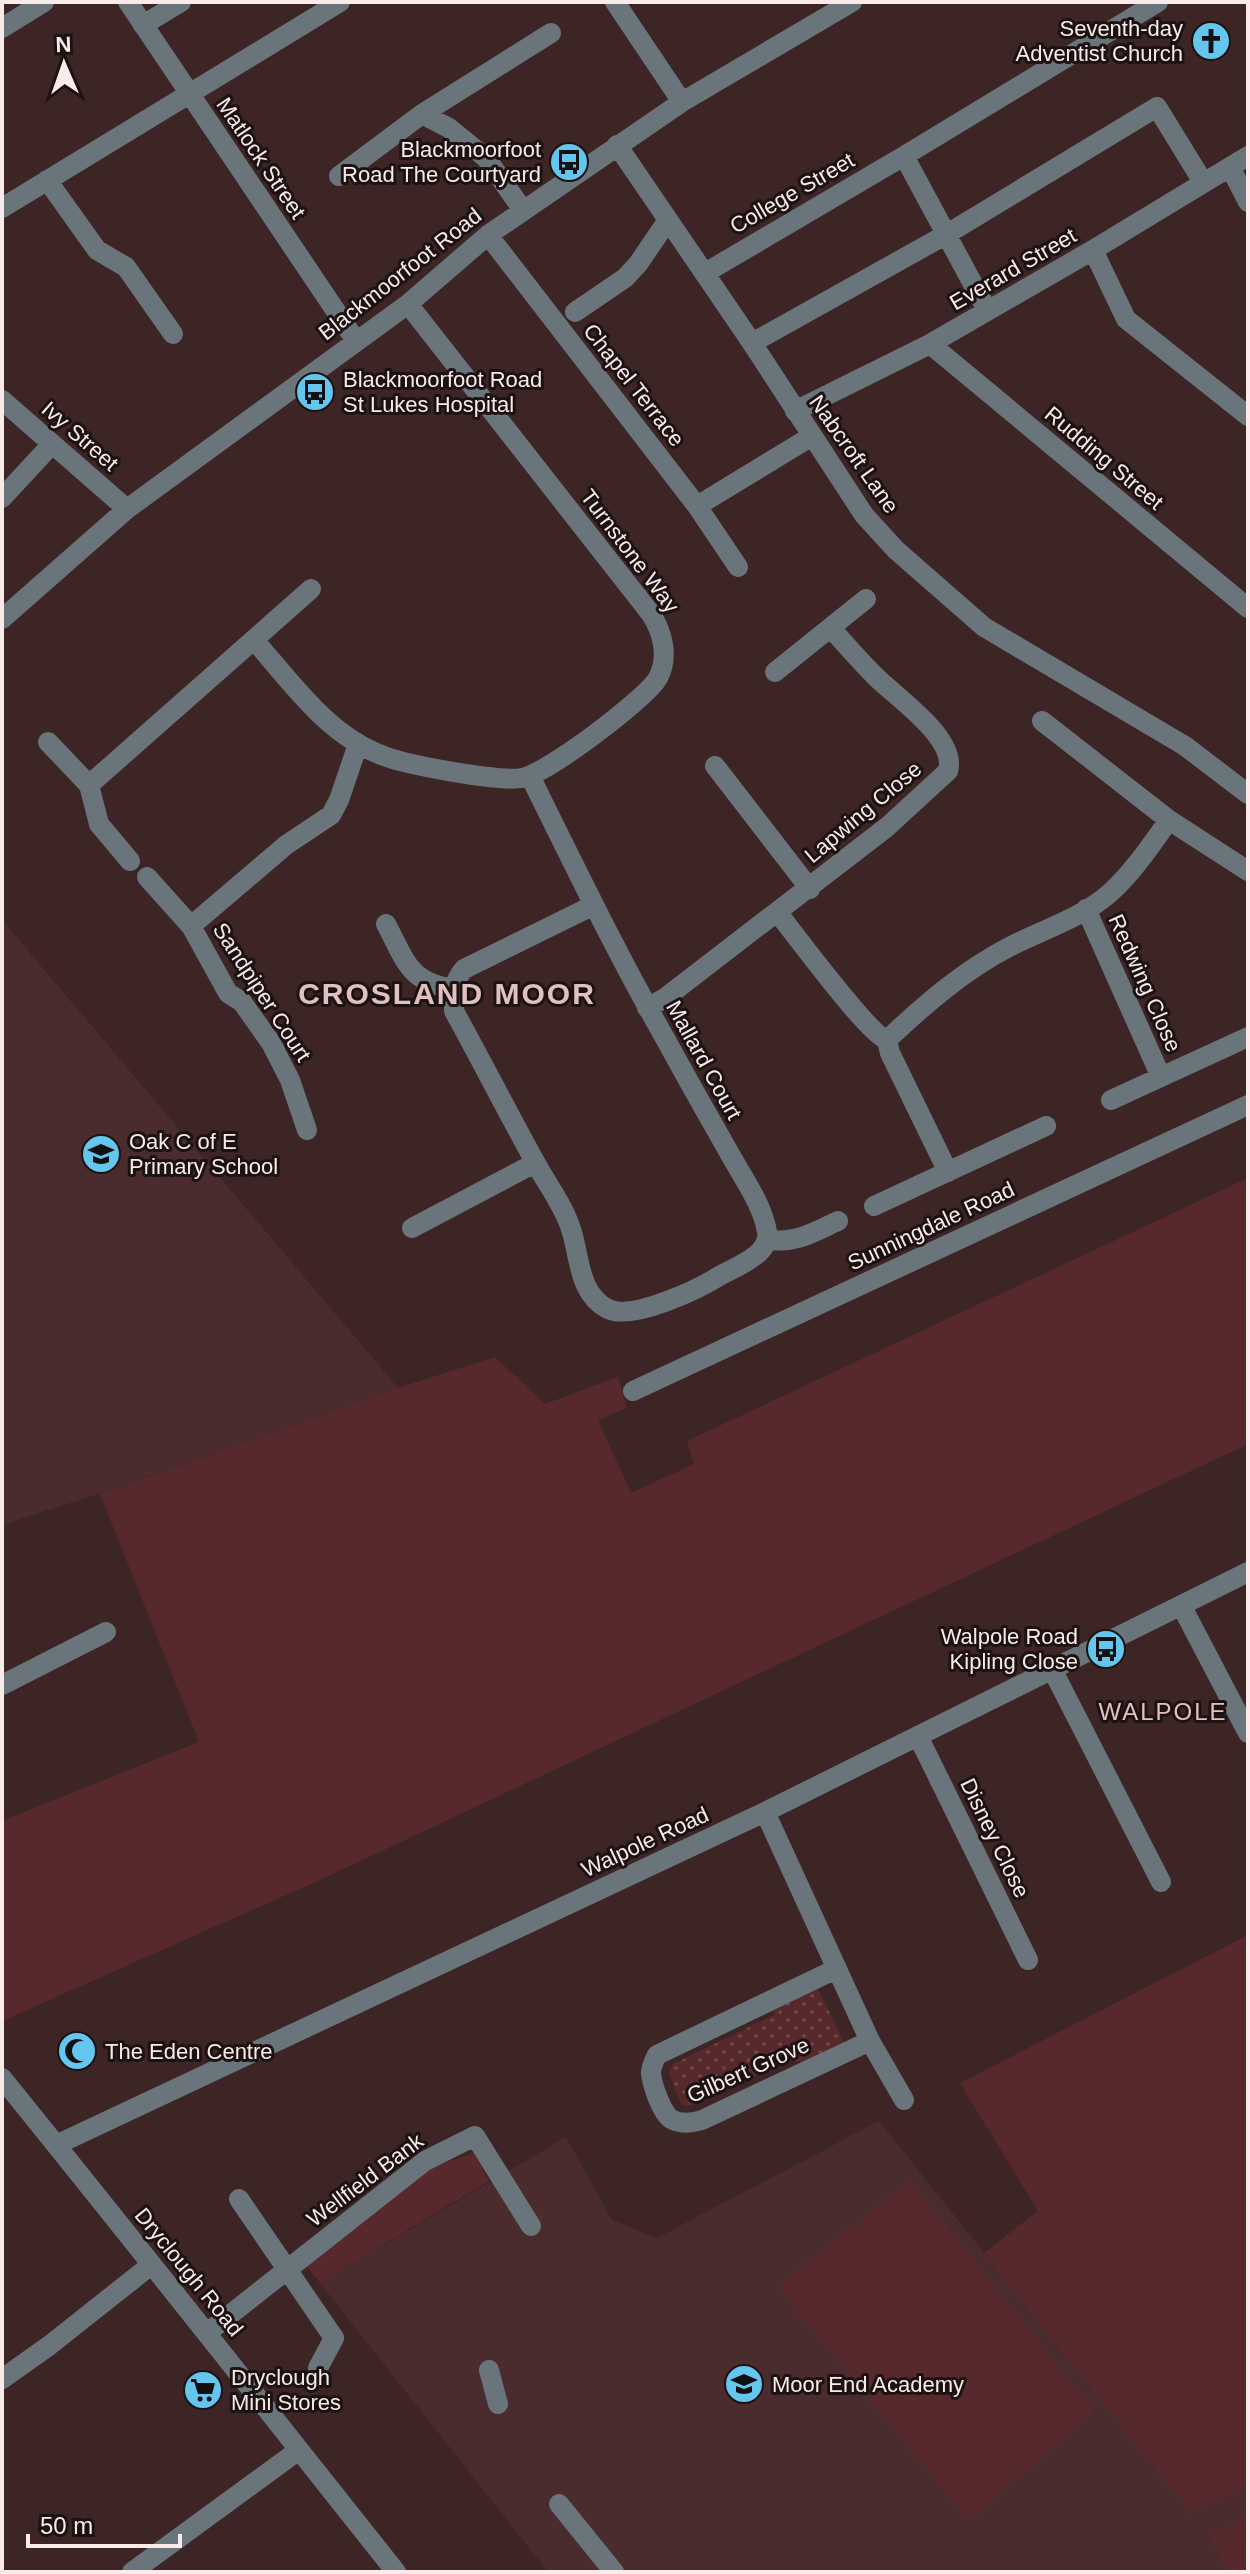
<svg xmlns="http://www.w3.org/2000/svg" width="1250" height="2574" font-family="Arial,sans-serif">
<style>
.built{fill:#4b2c2e}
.grass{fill:url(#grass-dots)}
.park{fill:#58292c}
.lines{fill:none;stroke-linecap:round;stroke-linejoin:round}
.minor{stroke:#69757a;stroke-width:20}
.labels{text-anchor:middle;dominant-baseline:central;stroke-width:6;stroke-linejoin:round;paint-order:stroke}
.poi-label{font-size:22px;fill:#faeaea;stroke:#1d1212;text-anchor:start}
.street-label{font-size:22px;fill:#faeaea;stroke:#1d1212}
.neighbourhood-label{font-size:24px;letter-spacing:2px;fill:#e0c0c0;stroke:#1d1212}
.district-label{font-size:30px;font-weight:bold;letter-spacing:2px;fill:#e0c0c0;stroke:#1d1212}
</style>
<defs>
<pattern id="grass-dots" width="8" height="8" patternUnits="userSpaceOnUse" patternTransform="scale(2)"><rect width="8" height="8" fill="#58292c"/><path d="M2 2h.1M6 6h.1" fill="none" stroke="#71484b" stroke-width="1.8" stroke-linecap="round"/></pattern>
</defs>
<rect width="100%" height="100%" fill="#3d2526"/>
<path class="built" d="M2,920L398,1388L110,1490L2,1525Z
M879,2121L1191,2512L1248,2485V2572H548L320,2283L566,2137L612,2220L657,2238Z"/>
<path class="grass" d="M816,1985L844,2042L804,2063L791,2059L689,2106L681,2104L669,2073L673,2064L774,2015L776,2003Z"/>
<path class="park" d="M1248,1178V1444L322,1879L2,2021V1821L199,1742L100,1494L398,1388L495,1357L545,1404L618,1377L627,1408L598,1420L631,1493L694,1464L687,1441Z
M1248,1935V2485L1191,2513L984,2253L1038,2211L960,2083Z
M474,2153L489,2181L320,2283L306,2265L433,2167Z
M910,2181L1094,2411L969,2520L778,2286Z
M1248,2517V2572H1228L1210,2535Z"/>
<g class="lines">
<path class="minor" d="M128,2L356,341
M615,2L682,102
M143,25L181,2
M2,28L44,2
M422,114L551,33
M617,145L752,343L864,515L896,550L984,627L1185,746L1248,794
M904,156L987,310
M1230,167L1248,202
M339,176L422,114L449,128L486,158L523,210
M47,180L97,250L126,267L173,334
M2,208L340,2
M488,235L697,506L738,567
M1093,250L1126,319L1248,416
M705,273L904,156L1158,2
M575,312L625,278L638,264L668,220
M752,343L947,234L1157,107L1203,182
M930,344L1248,608
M2,400L127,509
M795,411L930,344L1093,250L1248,156
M2,498L52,444
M697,506L812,436
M2,619L127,509L408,304L488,235L682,102L852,2
M254,640C292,683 328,736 384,756C407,765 499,782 522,778C546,774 645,700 658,678C669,657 663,633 651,614L408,304
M775,672L866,599
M1042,721L1169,820L1248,871
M48,742L89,785L99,824L130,861
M715,766L810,889
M530,776C574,865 617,954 666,1040C687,1079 709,1117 731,1156C744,1179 763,1206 767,1232C771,1254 736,1267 721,1275C699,1289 632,1321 608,1309C578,1294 580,1256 571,1229C563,1204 546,1183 534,1160C507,1111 481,1060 454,1011C454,995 453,981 464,969L594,905
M89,785L311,589
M147,877L191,926L228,993L242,1002L271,1043L290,1080L307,1130
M1086,909L1161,1077
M777,912C795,934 868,1034 887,1040C924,1005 963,971 1009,947C1042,930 1084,917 1111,892C1134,871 1151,845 1169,820
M386,924C406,961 408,982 454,989
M191,926L286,845L331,815L339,800L358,744
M647,1008L665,998L887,827L948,771C958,738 895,697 874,675C859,660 845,644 831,628
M887,1040L890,1053L948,1172
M1111,1100L1248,1037
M874,1206L1046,1126
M412,1228L535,1163
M767,1239C794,1245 814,1232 838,1221
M633,1391L1248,1105
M1181,1605L1248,1733
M1052,1669L1161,1882
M2,1685L106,1632
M918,1736L1028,1960
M765,1812L870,2041L904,2100
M836,1969L657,2055C654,2061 651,2066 651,2073C652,2084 661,2112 671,2119C681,2125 692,2123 702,2120L870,2041
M2,2078C135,2242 265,2407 396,2572
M56,2145L765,1812L1248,1572
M239,2199L334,2338L318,2368
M208,2332L425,2161L475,2136L531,2226
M489,2370L498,2404
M2,2379L50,2345L151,2265
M559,2504L614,2572
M132,2572L299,2450"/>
</g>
<defs>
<symbol id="church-disc" viewBox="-11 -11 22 22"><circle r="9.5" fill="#64c5ee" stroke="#1d1212"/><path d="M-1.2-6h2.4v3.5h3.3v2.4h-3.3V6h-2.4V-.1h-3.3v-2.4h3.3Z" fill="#111"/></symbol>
<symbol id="bus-disc" viewBox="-11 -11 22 22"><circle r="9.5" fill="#64c5ee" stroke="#1d1212"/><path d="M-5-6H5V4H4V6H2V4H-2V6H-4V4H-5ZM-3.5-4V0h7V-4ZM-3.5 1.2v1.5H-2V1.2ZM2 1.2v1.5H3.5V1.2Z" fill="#111"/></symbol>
<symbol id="school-disc" viewBox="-11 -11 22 22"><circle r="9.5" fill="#64c5ee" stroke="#1d1212"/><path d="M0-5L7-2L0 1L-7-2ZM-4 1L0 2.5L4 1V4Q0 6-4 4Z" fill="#111"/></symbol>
<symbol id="mosque-disc" viewBox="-11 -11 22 22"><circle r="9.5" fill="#64c5ee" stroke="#1d1212"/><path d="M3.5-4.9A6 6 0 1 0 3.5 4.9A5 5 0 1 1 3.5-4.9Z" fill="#111"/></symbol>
<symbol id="supermarket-disc" viewBox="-11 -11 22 22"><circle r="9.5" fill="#64c5ee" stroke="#1d1212"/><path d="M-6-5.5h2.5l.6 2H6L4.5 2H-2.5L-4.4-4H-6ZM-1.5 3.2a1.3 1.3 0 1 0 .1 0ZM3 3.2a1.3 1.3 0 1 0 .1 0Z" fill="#111"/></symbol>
</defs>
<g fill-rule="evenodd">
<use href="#church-disc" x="1189" y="19" width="44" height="44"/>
<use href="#bus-disc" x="547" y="140" width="44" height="44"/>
<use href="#bus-disc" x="293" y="370" width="44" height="44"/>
<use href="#school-disc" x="79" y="1132" width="44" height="44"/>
<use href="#bus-disc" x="1084" y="1627" width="44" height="44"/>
<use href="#mosque-disc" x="55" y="2029" width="44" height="44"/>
<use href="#school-disc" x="722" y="2362" width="44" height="44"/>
<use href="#supermarket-disc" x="181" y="2368" width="44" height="44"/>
</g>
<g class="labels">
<g class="poi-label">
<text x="1183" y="28" text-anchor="end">Seventh-day<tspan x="1183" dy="25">Adventist Church</tspan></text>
<text x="541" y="149" text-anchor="end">Blackmoorfoot<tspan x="541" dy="25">Road The Courtyard</tspan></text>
<text x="343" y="379">Blackmoorfoot Road<tspan x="343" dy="25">St Lukes Hospital</tspan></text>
<text x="129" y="1141">Oak C of E<tspan x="129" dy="25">Primary School</tspan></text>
<text x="1078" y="1636" text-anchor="end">Walpole Road<tspan x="1078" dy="25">Kipling Close</tspan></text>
<text x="105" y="2051">The Eden Centre</text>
<text x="231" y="2377">Dryclough<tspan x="231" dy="25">Mini Stores</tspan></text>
<text x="772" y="2384">Moor End Academy</text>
</g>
<g class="street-label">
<text transform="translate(261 158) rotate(56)">Matlock Street</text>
<text transform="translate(792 193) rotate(-30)">College Street</text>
<text transform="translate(1013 269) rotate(-30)">Everard Street</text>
<text transform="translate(400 274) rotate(-38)">Blackmoorfoot Road</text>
<text transform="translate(634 385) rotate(52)">Chapel Terrace</text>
<text transform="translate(80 436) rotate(41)">Ivy Street</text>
<text transform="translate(854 454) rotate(55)">Nabcroft Lane</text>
<text transform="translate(1104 458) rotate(40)">Rudding Street</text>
<text transform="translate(630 551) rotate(53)">Turnstone Way</text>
<text transform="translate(863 812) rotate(-40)">Lapwing Close</text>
<text transform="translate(1145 983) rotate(66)">Redwing Close</text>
<text transform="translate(262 992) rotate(57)">Sandpiper Court</text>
<text transform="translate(704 1060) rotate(61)">Mallard Court</text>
<text transform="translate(931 1226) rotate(-25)">Sunningdale Road</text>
<text transform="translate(995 1838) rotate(64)">Disney Close</text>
<text transform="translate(645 1842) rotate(-25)">Walpole Road</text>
<text transform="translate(748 2070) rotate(-24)">Gilbert Grove</text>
<text transform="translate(365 2180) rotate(-37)">Wellfield Bank</text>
<text transform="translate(189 2272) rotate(51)">Dryclough Road</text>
</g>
<g class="neighbourhood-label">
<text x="1163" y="1711">WALPOLE</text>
</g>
<g class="district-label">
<text x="447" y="993">CROSLAND MOOR</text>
</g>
</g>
<rect width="1250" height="2574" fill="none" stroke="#faeaea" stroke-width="8"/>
<g transform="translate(64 64) rotate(358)" stroke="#1d1212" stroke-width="6" paint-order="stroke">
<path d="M0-6L14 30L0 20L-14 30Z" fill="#faeaea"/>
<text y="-12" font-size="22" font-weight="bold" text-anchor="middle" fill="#faeaea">N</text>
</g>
<path d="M28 2534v12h152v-12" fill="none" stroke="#faeaea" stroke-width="4"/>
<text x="40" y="2534" font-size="24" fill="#faeaea" stroke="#1d1212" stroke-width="6" paint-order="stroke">50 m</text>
</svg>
